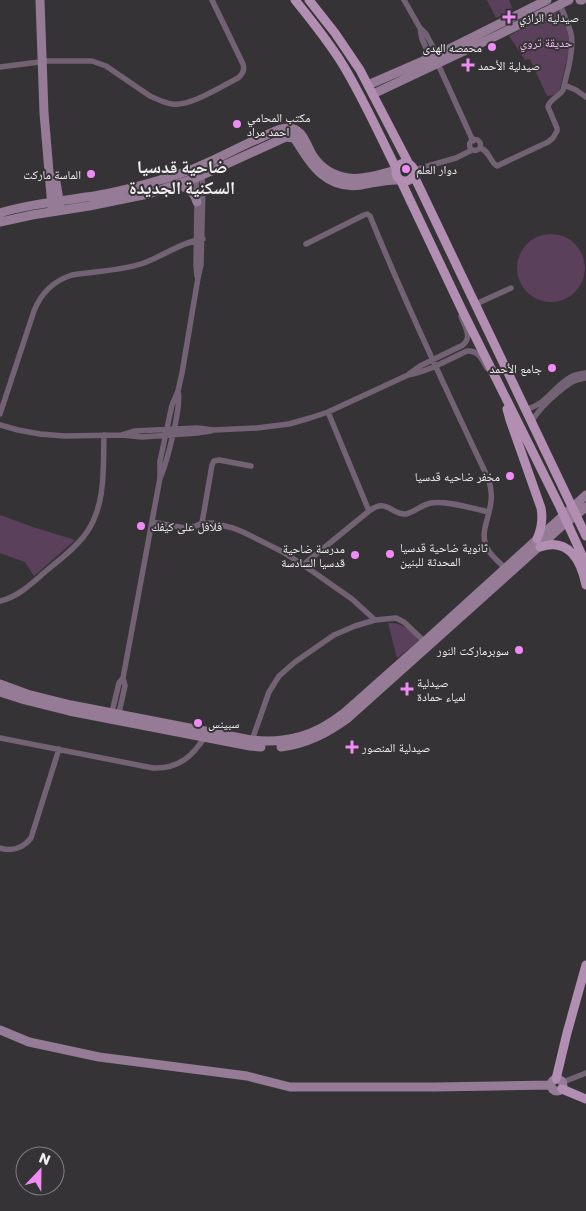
<svg xmlns="http://www.w3.org/2000/svg" width="586" height="1211" font-family="Poppins,'Noto Naskh Arabic',sans-serif">
<style>
.green{fill:#5b405c}
.lines{fill:none;stroke-linecap:round;stroke-linejoin:round}
.street{stroke:#736274;stroke-width:5.5}
.secondary{stroke:#967b97;stroke-width:9}
.primary{stroke:#b18eb2;stroke-width:9}
.poi-dot{fill:#f08bf5;stroke:#363336;stroke-width:2}
.labels{text-anchor:middle;dominant-baseline:central;stroke-width:4;stroke-linejoin:round;paint-order:stroke}
.poi-label{font-size:12px;fill:#f1eff1;stroke:#363336;text-anchor:start}
.park-label{font-size:12px;fill:#f4b8f6;stroke:#363336}
.district-label{font-size:18px;font-weight:bold;fill:#f1eff1;stroke:#363336}
</style>
<rect width="100%" height="100%" fill="#363336"/>
<path class="green" d="M487,0H509L513,10L496,18Z
M560,8L568,24L571,42L559,92L554,95L547,96L530,59L525,60L509,36Z
M517 268a34 34 0 1 1 68 0a34 34 0 1 1-68 0Z
M0,515L33,527L75,540L34,576L25,562L0,553Z
M388,623C401,622 412,630 419,641L397,658Z"/>
<g class="lines">
<path class="street" d="M404,0L420,28L426,34L439,58
M420,28L422,39L431,59
M438,64L473,141
M0,67L47,61H92L106,66L150,96C157,99 164,103 172,104C190,107 222,86 238,78C243,74 245,70 243,64L212,0
M564,85L576,90L586,97
M469.5 145a5.5 5.5 0 1 1 11 0a5.5 5.5 0 1 1-11 0Z
M480,148C490,151 489,161 497,166L548,142L553,138L557,131V128L548,107C549,99 559,97 563,90C565,84 566,76 568,70C575,38 573,34 560,5
M414,170L456,158L472,150
M196,176L197,202L196,265L197,276
M306,244L364,215L367,214L370,216C406,305 447,392 488,478C491,486 492,493 491,501C490,517 479,533 487,548C491,556 499,562 505,568
M476,304L511,288
M409,374L420,366L463,345C473,336 464,326 461,316
M526,409C545,406 555,385 571,377C576,374 580,374 586,373
M328,412L369,511
M0,414L34,311C41,293 53,281 72,275C95,271 119,271 141,264C162,257 181,242 203,239
M531,423C537,410 562,387 574,381C578,379 582,379 586,378
M0,425L18,430L40,434L64,436L122,435L142,437L197,433L211,431
M122,435L135,431L197,428L214,430L257,428L289,424L310,418L328,412L408,375C429,371 448,360 467,351C479,350 482,360 487,368
M161,476C167,461 182,406 178,391
M152,522L185,528L196,526L202,523H212L233,528L243,532L283,552L312,571L352,599L375,620
M202,523L212,465L214,461L219,460L251,466
M303,565L369,511C387,497 391,515 406,514C414,512 422,505 431,503C446,500 474,509 489,512
M0,601C18,597 31,584 45,572C59,560 76,548 87,532C106,504 103,468 104,435
M111,716L119,683L123,678
M118,717L125,686L123,678L160,478V461L172,405L178,391L182,373L198,278L201,265L203,186L201,173
M0,738L153,768C179,769 193,756 206,735
M251,743L269,692L279,676L295,662L334,635L355,626L375,620L396,618L404,622L426,643
M0,848C12,852 23,848 31,838L59,749
M563,1082L586,1073"/>
<path class="secondary" d="M40,0L44,113L52,207
M580,0H582
M368,85L437,55L547,0
M373,94L498,35L569,0
M55,176L60,206
M176,186C187,186 194,191 197,202
M0,213C28,204 57,202 86,197C111,194 136,187 160,180C173,176 187,172 200,166C221,157 241,146 262,137C270,134 278,128 287,128C303,127 306,145 313,156C321,168 334,176 348,178C363,180 381,174 396,170
M0,222L32,215L89,206L148,194L196,178L286,137L294,138L297,142C312,166 327,190 361,185C374,183 386,179 400,180
M0,684L27,694L71,705L251,740C287,744 315,736 344,713L424,642L586,495
M0,692L25,700L69,711L250,746L261,747
M281,747C307,744 327,733 348,718L562,526L586,507
M0,1030L29,1042L99,1057L247,1076L290,1087H435L551,1085
M551 1085a6 6 0 1 1 12 0a6 6 0 1 1-12 0Z"/>
<path class="primary" d="M295,0C312,21 329,42 343,65C363,98 379,134 396,168
M309,0L335,33L360,70L409,164
M396 172a9 9 0 1 1 18 0a9 9 0 1 1-18 0Z
M414,176L586,536
M401,181L462,310L559,505L586,564
M507,409L510,420L541,508C543,519 542,528 537,539
M540,547C569,537 581,561 586,585
M556,1079L567,1033L586,965
M562,1089L586,1099"/>
</g>
<g class="poi-dot">
<path d="M506.5 9.5h5v5h5v5h-5v5h-5v-5h-5v-5h5z"/>
<circle cx="492" cy="47" r="5"/>
<path d="M465.5 57.5h5v5h5v5h-5v5h-5v-5h-5v-5h5z"/>
<circle cx="237" cy="124" r="5"/>
<circle cx="406" cy="169" r="5"/>
<circle cx="91" cy="174" r="5"/>
<circle cx="552" cy="368" r="5"/>
<circle cx="510" cy="476" r="5"/>
<circle cx="141" cy="526" r="5"/>
<circle cx="390" cy="554" r="5"/>
<circle cx="355" cy="555" r="5"/>
<circle cx="519" cy="650" r="5"/>
<path d="M404.5 681.5h5v5h5v5h-5v5h-5v-5h-5v-5h5z"/>
<circle cx="198" cy="723" r="5"/>
<path d="M349.5 739.5h5v5h5v5h-5v5h-5v-5h-5v-5h5z"/>
</g>
<g class="labels">
<g class="poi-label">
<text x="519" y="17">صيدلية الرازي</text>
<text x="482" y="47" text-anchor="end">محمصه الهدى</text>
<text x="478" y="65">صيدلية الأحمد</text>
<text x="247" y="117">مكتب المحامي<tspan x="247" dy="14">احمد مراد</tspan></text>
<text x="416" y="169">دوار العلم</text>
<text x="81" y="174" text-anchor="end">الماسة ماركت</text>
<text x="542" y="368" text-anchor="end">جامع الأحمد</text>
<text x="500" y="476" text-anchor="end">مخفر ضاحيه قدسيا</text>
<text x="151" y="526">فلافل على كيفك</text>
<text x="400" y="547">ثانوية ضاحية قدسيا<tspan x="400" dy="14">المحدثة للبنين</tspan></text>
<text x="345" y="548" text-anchor="end">مدرسة ضاحية<tspan x="345" dy="14">قدسيا السادسة</tspan></text>
<text x="509" y="650" text-anchor="end">سوبرماركت النور</text>
<text x="417" y="682">صيدلية<tspan x="417" dy="14">لمياء حمادة</tspan></text>
<text x="208" y="723">سبينس</text>
<text x="362" y="747">صيدلية المنصور</text>
</g>
<g class="park-label">
<text x="546" y="42">حديقة تروي</text>
</g>
<g class="district-label">
<text x="182" y="166">ضاحية قدسيا<tspan x="182" dy="21">السكنية الجديدة</tspan></text>
</g>
</g>
<g transform="translate(40 1171) rotate(22)"><circle r="24" fill="#363336" stroke="#817e81"/>
<path d="M0-4L9 19L0 12L-9 19Z" fill="#f08bf5"/>
<text y="-8" font-size="14" font-weight="bold" text-anchor="middle" fill="#f1eff1">N</text>
</g>
</svg>
